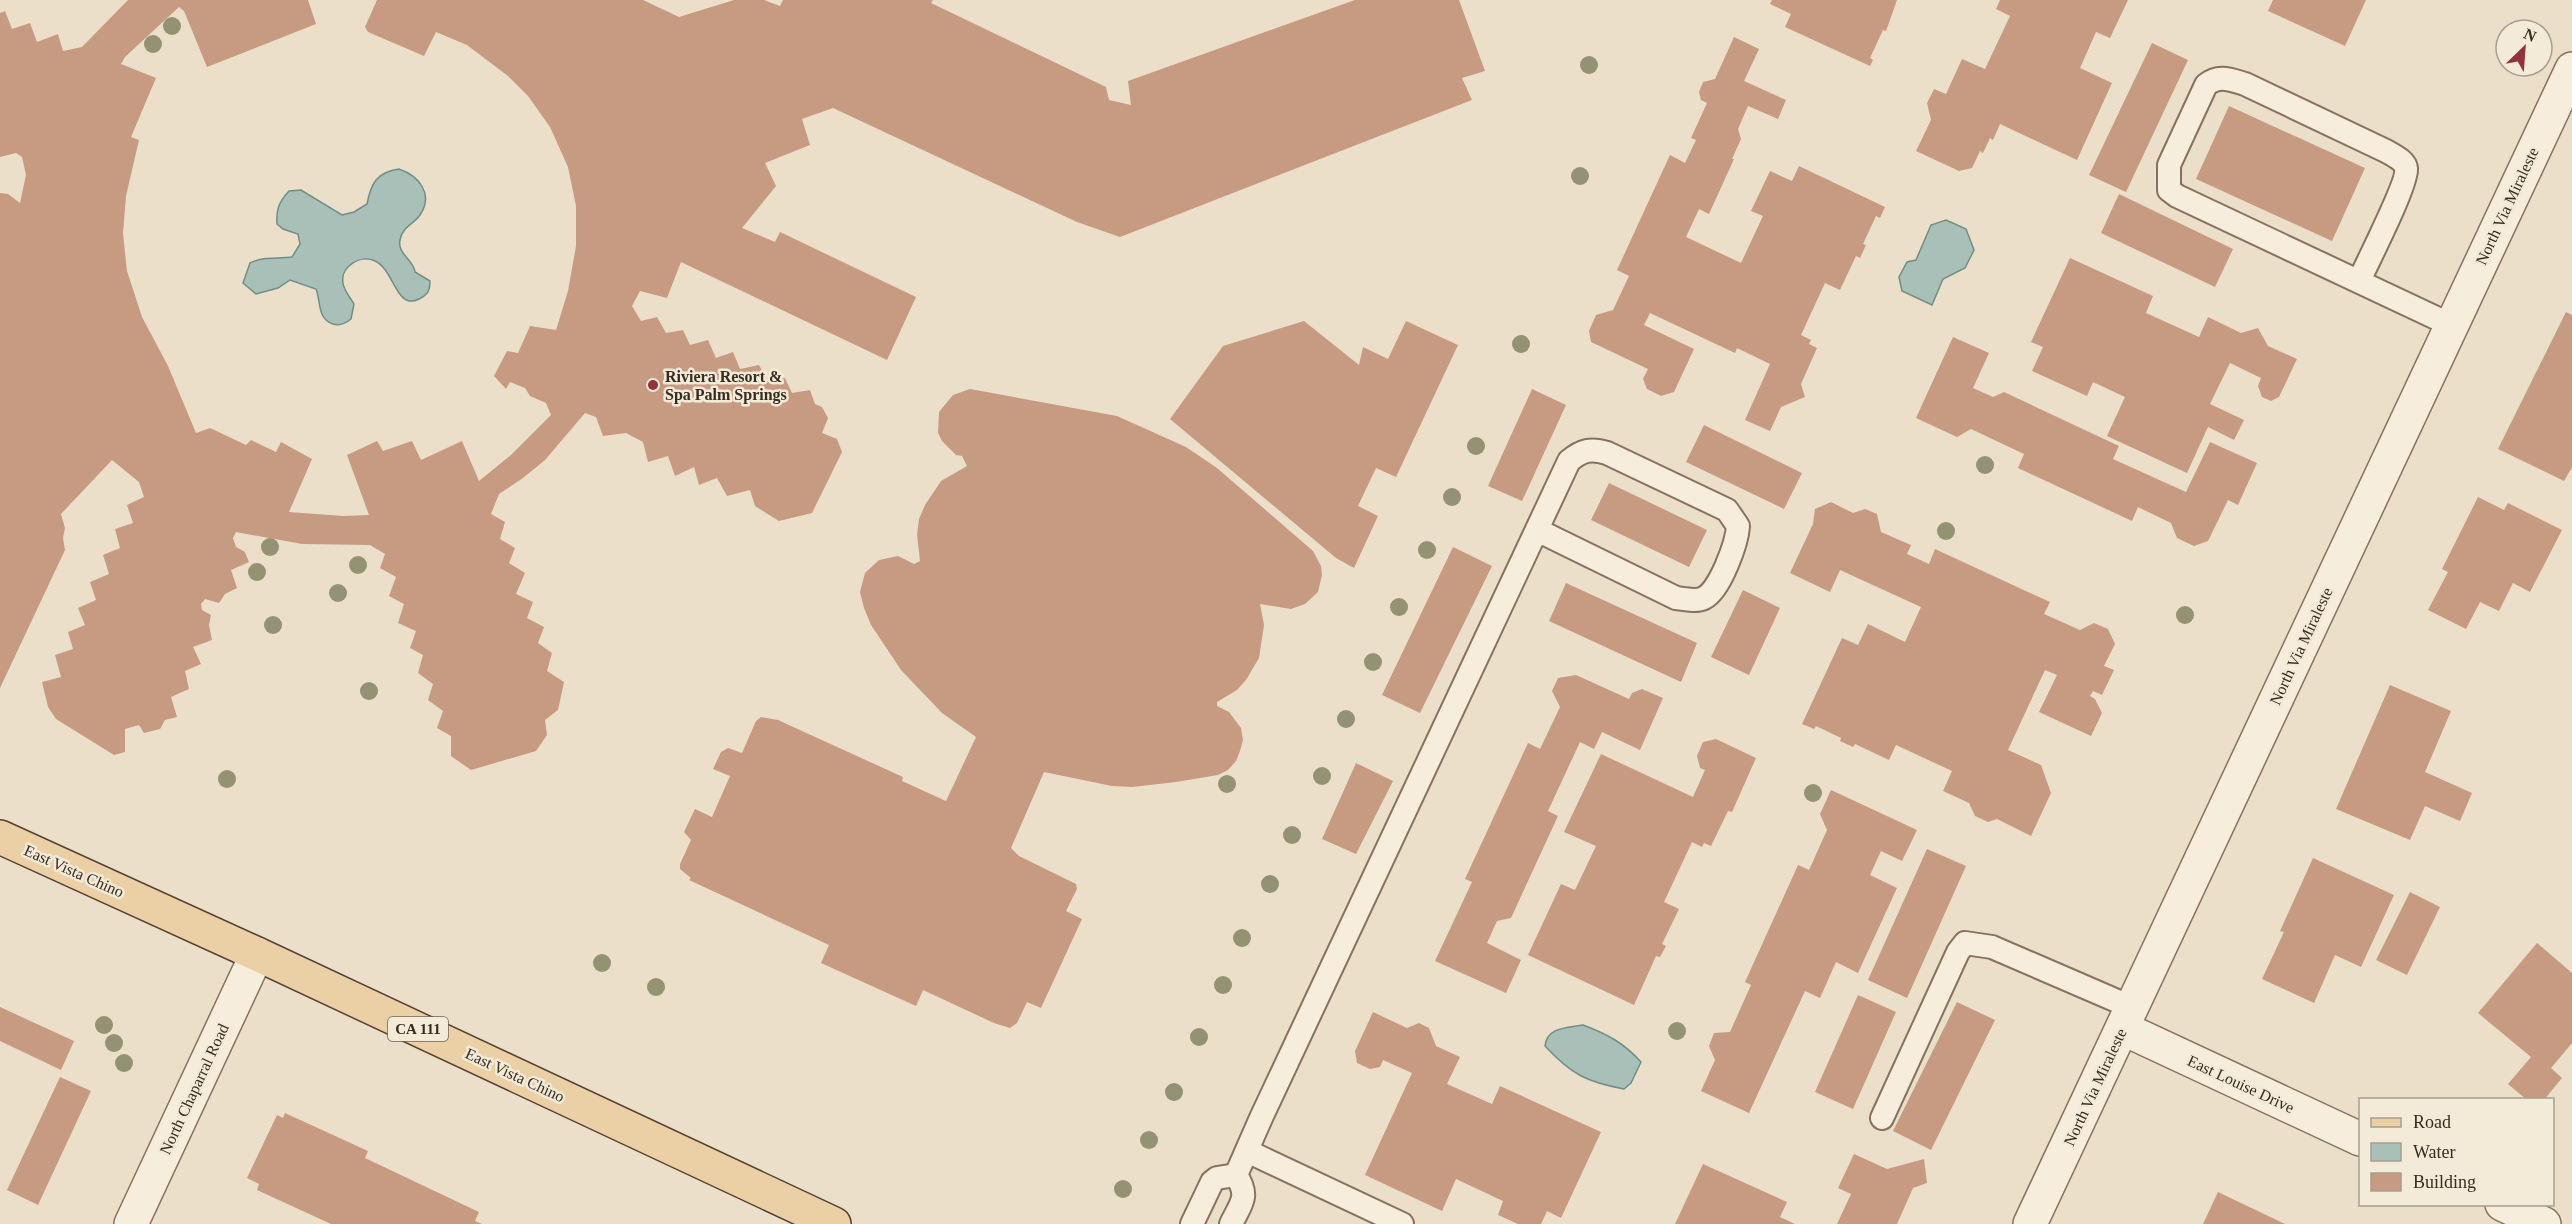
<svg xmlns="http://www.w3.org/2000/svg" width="2572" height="1224" font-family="Georgia,serif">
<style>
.water{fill:#a9c0b8;stroke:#708e85;stroke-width:1.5}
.building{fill:#c79a82}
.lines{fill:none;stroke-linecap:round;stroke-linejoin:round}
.service-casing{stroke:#87715f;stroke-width:26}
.minor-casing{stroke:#87715f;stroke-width:36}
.primary-casing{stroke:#554033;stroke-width:36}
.service{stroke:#f7eddc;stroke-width:22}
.minor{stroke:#f7eddc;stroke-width:33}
.primary{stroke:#ebd0a5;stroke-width:33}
.tree{fill:#939272}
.poi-dot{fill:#91333b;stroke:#f3ead8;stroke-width:2}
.labels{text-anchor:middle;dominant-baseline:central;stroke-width:5;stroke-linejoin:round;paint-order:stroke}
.shield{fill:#f3ead8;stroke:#706458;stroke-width:1.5}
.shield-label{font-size:15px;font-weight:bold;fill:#382b21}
.street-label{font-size:16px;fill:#382b21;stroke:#f3ead8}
.poi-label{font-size:16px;font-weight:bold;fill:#382b21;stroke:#f3ead8;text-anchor:start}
</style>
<rect width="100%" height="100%" fill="#ecdfc9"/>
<path class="water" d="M399,169C419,176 434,194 420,215C414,224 402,227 400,240C397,254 413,259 415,272L430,281C430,290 428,295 419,299C396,311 394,269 375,261C360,254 340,267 343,283C344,291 350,297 354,304L351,319C345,324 340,326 333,324C317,319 321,301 316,289L290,280L278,288L256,294L243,283L250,263C264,256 276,259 292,257L300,244L298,234L283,229L277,224C276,209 279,202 289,191L301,190L342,215L354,212L367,204C371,183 377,172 399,169Z
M1946,220L1966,229L1974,250L1965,268L1943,279L1932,305L1902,291L1899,277L1907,262L1916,260L1931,225Z
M1583,1025C1607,1034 1624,1043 1641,1062L1631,1083L1624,1089C1587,1082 1572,1075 1545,1046C1547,1027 1567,1028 1583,1025Z"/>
<path class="building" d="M128,0H308L316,24L207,67L184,11L179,7L125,57L121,64L156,78L131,137L139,140L126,196L123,233L127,271L142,317L168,366L196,433L210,428L246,445L251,440L276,452L281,442L312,459L289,512L343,516L369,515L347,455L377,441L383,451L412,441L421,460L462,441L479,481L511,455L551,415L546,403L530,396L525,388L510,382L506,389L494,376L507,351L518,353L530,326L556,330L568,291L576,246V206L568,167L550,127L528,96L508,76L467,45L436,32L424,56L368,32L365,27L377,0H643L679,17L734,0H764L780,6L783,0H933L931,3L1106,87L1109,100L1131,105L1128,81L1355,0H1459L1485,71L1462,78L1472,100L1120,237L1077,222L833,108L802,119L810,145L765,163L776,186L742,228L775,242L780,232L916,297L887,360L681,262L667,298L640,291L632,306L641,321L657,317L666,333L683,330L690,345L708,340L716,358L733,352L740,369L759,365L768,382L785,378L792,393L810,390L815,404L822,407L828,418L822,433L837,439L842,452L812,513L779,521L755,506L750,490L727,496L717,478L699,485L694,467L675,476L668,456L648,462L643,442L626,433L603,436L596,417L585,413L545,460L523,478L499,494L491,514L505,522L500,539L515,548L509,563L525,573L516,594L533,602L527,618L544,627L538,643L552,653L547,671L564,682L558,710L545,720L547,735L536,751L471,770L451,756V736L437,728L443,711L428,700L433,684L418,673L423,655L410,648L416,631L398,623L404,604L389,596L396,577L380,568L385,554L370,545L302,544L236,532L233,538L236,547L245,552L249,562L231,570L237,588L225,594L219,603L205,599L201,604L202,610L211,615L209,625L212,640L193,647L201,664L185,671L189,689L171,697L177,717L165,720L160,729L144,733L139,725L125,729V752L114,755L56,719L48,707L42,682L61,677L55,655L73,649L68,632L85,625L78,608L96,600L90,582L109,574L103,555L120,548L115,529L133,523L127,505L144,497L139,482L112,460L61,514L65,528L63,538L65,550L0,688V193L8,194L20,203L26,175L22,157L16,153L0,157V13L5,11L12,29L30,23L37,42L58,34L63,51L82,47Z
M1772,0H1897L1886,31L1883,30L1870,58L1873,60L1870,66L1785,27L1791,14L1770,4Z
M2000,0H2128L2110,38L2096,32L2080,68L2112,83L2077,160L2000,124L1993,140L1990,138L1983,153L1980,151L1972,168L1959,171L1916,151L1931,120L1927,103L1934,89L1946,94L1962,59L1985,69L2010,16L1996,9Z
M2273,0H2366L2345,46L2268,11Z
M1734,37L1759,49L1744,81L1786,100L1778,119L1748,106L1738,129L1741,139L1732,159H1734L1709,214L1699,209L1686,237L1741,263L1763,216L1751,211L1770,171L1792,181L1799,166L1885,207L1880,218L1876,216L1863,244L1866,245L1860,258L1856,256L1840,290L1825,283L1801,335L1811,340L1809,344L1817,348L1801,384L1805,397L1781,407L1770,431L1745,420L1770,364L1737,348L1735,353L1650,313L1644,325L1694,349L1674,392L1661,396L1647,389L1643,379L1648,369L1591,342L1589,331L1596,315L1613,310L1629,276L1617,270L1670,155L1685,163L1696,140L1691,138L1707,103L1701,100L1699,92L1703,82L1715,79Z
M2152,43L2188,60L2126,192L2089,175Z
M2229,106L2365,168L2332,241L2196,179Z
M2119,194L2233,249L2215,287L2101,233Z
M2070,258L2153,296L2146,313L2199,337L2208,317L2241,333L2258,328L2268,346L2297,359L2279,397L2271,401L2262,397L2258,386L2261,378L2230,363L2210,404L2244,420L2234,440L2208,427L2187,473L2107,436L2125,397L2093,382L2087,396L2032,371L2043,347L2031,342Z
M2566,312L2572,315V467L2564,481L2498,449Z
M1304,321L1359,365L1363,347L1388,359L1406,321L1458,345L1396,477L1376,468L1358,506L1378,516L1354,568L1336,558L1170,419L1223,346Z
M1953,337L1989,353L1973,388L1993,397L2004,392L2119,446L2113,459L2186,492L2210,442L2257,463L2238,505L2228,500L2208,541L2194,546L2177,538L2171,523L2138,507L2132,521L2018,468L2024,454L1971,429L1957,437L1916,418Z
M970,389L1117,416L1186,447L1217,468L1313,551L1321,566L1322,575L1318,592L1305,604L1291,609L1260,604L1264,625L1259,658L1246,680L1237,690L1217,702V706L1229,712L1241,728L1243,740L1240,751L1236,761L1228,770L1218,775L1176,782L1132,787L1112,786L1044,772L1011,848L1019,856L1076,884L1077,889L1066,911L1082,919L1041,1008L1027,1002L1017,1023L1010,1028L994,1023L923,990L916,1006L821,963L829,945L689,880L691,878L680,869V864L691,840L684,832L695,809L712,817L730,776L713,769L721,752L728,748L742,753L756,721L761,717L778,720L903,777L902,781L946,801L976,737L942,713L901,670L871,625L864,608L860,592L865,573L879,560L898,556L914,564L920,561L917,535L919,519L925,505L941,481L967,466L962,456L956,455L942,441L938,433L939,412L953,395Z
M1532,389L1566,405L1522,501L1488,486Z
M1704,425L1802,473L1784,509L1686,462Z
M1609,483L1707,530L1689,567L1591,520Z
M2478,497L2504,510L2508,503L2562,530L2530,592L2513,583L2499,611L2480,602L2466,629L2428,610L2448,572L2442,569Z
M1831,502L1853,513L1865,509L1877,514L1881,532L1911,545L1907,554L1929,564L1935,549L2050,602L2044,614L2080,630L2094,623L2108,629L2115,644L2104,666L2114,670L2102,695L2093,691L2090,696L2095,699L2102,713L2091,736L2039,712L2057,675L2045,670L2008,750L2041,765L2051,793L2031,836L1997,819L1988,822L1975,816L1969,803L1943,791L1952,771L1896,745L1889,760L1855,744L1853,747L1840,741L1841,738L1816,726L1814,729L1802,724L1842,638L1858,645L1868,624L1905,642L1921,607L1840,570L1830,592L1790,573L1813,524L1815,509Z
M1453,547L1492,566L1420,713L1382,695Z
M1566,583L1697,643L1681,682L1549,621Z
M1743,590L1780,608L1749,675L1711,657Z
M1576,675L1629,699L1632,693L1642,689L1663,698L1640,750L1602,732L1594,749L1580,742L1548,811L1558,816L1511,918L1497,921L1487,943L1521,960L1506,993L1435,961L1472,882L1465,879L1528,743L1540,749L1560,707L1552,691L1558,678Z
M2390,685L2451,711L2425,772L2472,793L2460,821L2425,806L2410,840L2336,809Z
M1716,739L1756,758L1732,812L1728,811L1711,846L1704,843L1702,847L1692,842L1664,902L1679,909L1662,944L1666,946L1660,957L1656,956L1634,1005L1528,955L1561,884L1575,890L1596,846L1564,832L1601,754L1693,797L1705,770L1700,768L1697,756L1703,742Z
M1356,763L1393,781L1356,854L1322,839Z
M1831,790L1917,830L1902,861L1881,851L1870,875L1897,888L1858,973L1836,962L1820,998L1805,991L1749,1113L1701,1091L1715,1060L1709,1046L1714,1033L1730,1032L1751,985L1745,982L1798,865L1809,870L1827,830L1820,814Z
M1927,849L1966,866L1907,998L1868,980Z
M2313,858L2394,895L2361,967L2335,955L2314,1003L2262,979L2284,932L2280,931Z
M2410,892L2440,907L2407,975L2376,960Z
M2537,943L2572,973V1043L2551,1068L2562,1078L2544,1100H2527L2508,1084L2531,1057L2478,1013Z
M1858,995L1896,1012L1853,1109L1815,1092Z
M1957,1002L1995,1020L1931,1150L1893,1131Z
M0,1007L74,1041L61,1070L0,1041Z
M1373,1012L1407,1028L1419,1023L1429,1028L1436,1046L1460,1057L1447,1084L1492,1104L1500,1086L1601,1132L1561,1218L1547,1211L1541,1224H1518L1498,1215L1503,1201L1456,1179L1442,1211L1365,1175L1412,1073L1383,1060L1380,1067L1370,1069L1357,1063L1355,1051Z
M60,1077L91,1091L38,1205L7,1190Z
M285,1113L368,1151L365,1158L479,1212L475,1221L482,1224H331L257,1190L259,1184L247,1178L277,1115L283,1118Z
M1854,1154L1887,1169L1924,1159L1927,1183L1913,1188L1897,1224H1837L1851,1194L1838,1188Z
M1703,1164L1787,1202L1780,1217L1795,1224H1675Z
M2218,1192L2285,1224H2203Z"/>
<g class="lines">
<defs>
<path id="service" d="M2359,281C2367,263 2408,183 2406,169C2406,161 2393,155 2386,151L2245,84C2231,80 2219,74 2206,85L2169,165V190L2177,196L2451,325
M1882,1118L1958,952L1965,943L1992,947L2131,1007
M1247,1151L1402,1224
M1236,1175L1261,1118L1569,461C1582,450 1591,448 1607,453L1727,510L1738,526C1737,543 1720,590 1704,598C1696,602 1684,599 1676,598L1537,530
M1192,1224L1212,1182L1217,1178L1236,1175C1250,1197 1241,1203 1231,1224"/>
<path id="minor" d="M2122,1028L2360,1139
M2502,1204L2544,1224
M131,1224L257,954
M2030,1224L2572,69"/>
<path id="primary" d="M0,837L257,954L834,1224"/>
</defs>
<use href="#service" class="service-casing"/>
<use href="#minor" class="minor-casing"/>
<use href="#primary" class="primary-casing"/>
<use href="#service" class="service"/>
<use href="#minor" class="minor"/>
<use href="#primary" class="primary"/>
</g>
<g class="tree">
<circle cx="172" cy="26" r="9"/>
<circle cx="153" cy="44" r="9"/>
<circle cx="1589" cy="65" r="9"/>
<circle cx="1580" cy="176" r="9"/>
<circle cx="1521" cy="344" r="9"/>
<circle cx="1476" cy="446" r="9"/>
<circle cx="1985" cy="465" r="9"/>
<circle cx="1452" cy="497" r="9"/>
<circle cx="1946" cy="531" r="9"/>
<circle cx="270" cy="547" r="9"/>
<circle cx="1427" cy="550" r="9"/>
<circle cx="358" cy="565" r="9"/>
<circle cx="257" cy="572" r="9"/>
<circle cx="338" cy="593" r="9"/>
<circle cx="1399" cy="607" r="9"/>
<circle cx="2185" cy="615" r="9"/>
<circle cx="273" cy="625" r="9"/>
<circle cx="1373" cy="662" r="9"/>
<circle cx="369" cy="691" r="9"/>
<circle cx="1346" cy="719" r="9"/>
<circle cx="1322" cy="776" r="9"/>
<circle cx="227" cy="779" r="9"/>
<circle cx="1227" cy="784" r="9"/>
<circle cx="1813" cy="793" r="9"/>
<circle cx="1292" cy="835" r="9"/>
<circle cx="1270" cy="884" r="9"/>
<circle cx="1242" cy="938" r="9"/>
<circle cx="602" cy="963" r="9"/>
<circle cx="1223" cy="985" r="9"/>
<circle cx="656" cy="987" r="9"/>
<circle cx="104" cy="1025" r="9"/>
<circle cx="1677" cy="1031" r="9"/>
<circle cx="1199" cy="1037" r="9"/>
<circle cx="114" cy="1043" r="9"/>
<circle cx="124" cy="1063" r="9"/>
<circle cx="1174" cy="1092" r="9"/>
<circle cx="1149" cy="1140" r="9"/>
<circle cx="1123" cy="1189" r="9"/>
</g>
<circle class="poi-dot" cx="653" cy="385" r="6"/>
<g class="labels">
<rect class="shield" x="388" y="1017" width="60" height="24" rx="4.5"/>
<g class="shield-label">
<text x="418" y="1029">CA 111</text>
</g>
<g class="street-label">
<text transform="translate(2507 206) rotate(-65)">North Via Miraleste</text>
<text transform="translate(2301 646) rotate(-65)">North Via Miraleste</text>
<text transform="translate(74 871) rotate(24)">East Vista Chino</text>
<text transform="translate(515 1075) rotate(25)">East Vista Chino</text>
<text transform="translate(2241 1084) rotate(25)">East Louise Drive</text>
<text transform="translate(2095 1087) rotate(-65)">North Via Miraleste</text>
<text transform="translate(194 1089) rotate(-65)">North Chaparral Road</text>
</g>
<g class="poi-label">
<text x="665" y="376">Riviera Resort &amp;<tspan x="665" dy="18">Spa Palm Springs</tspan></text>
</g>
</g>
<rect x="2359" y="1098" width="195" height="108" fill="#f3ead8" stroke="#a89e8f" stroke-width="1.5"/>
<rect x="2371" y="1118" width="30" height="9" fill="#ebd0a5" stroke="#a89e8f" stroke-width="1.5"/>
<text x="2413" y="1128" font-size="18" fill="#382b21">Road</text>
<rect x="2371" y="1143" width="30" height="18" fill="#a9c0b8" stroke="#a89e8f" stroke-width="1.5"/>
<text x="2413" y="1158" font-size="18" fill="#382b21">Water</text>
<rect x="2371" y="1173" width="30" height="18" fill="#c79a82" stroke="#a89e8f" stroke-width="1.5"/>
<text x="2413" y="1188" font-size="18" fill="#382b21">Building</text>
<g transform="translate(2524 48) rotate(25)"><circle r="28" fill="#f3ead8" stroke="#a89e8f" stroke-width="1.5"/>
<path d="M0-4.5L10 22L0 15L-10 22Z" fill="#91333b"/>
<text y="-9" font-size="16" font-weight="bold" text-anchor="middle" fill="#382b21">N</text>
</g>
</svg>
